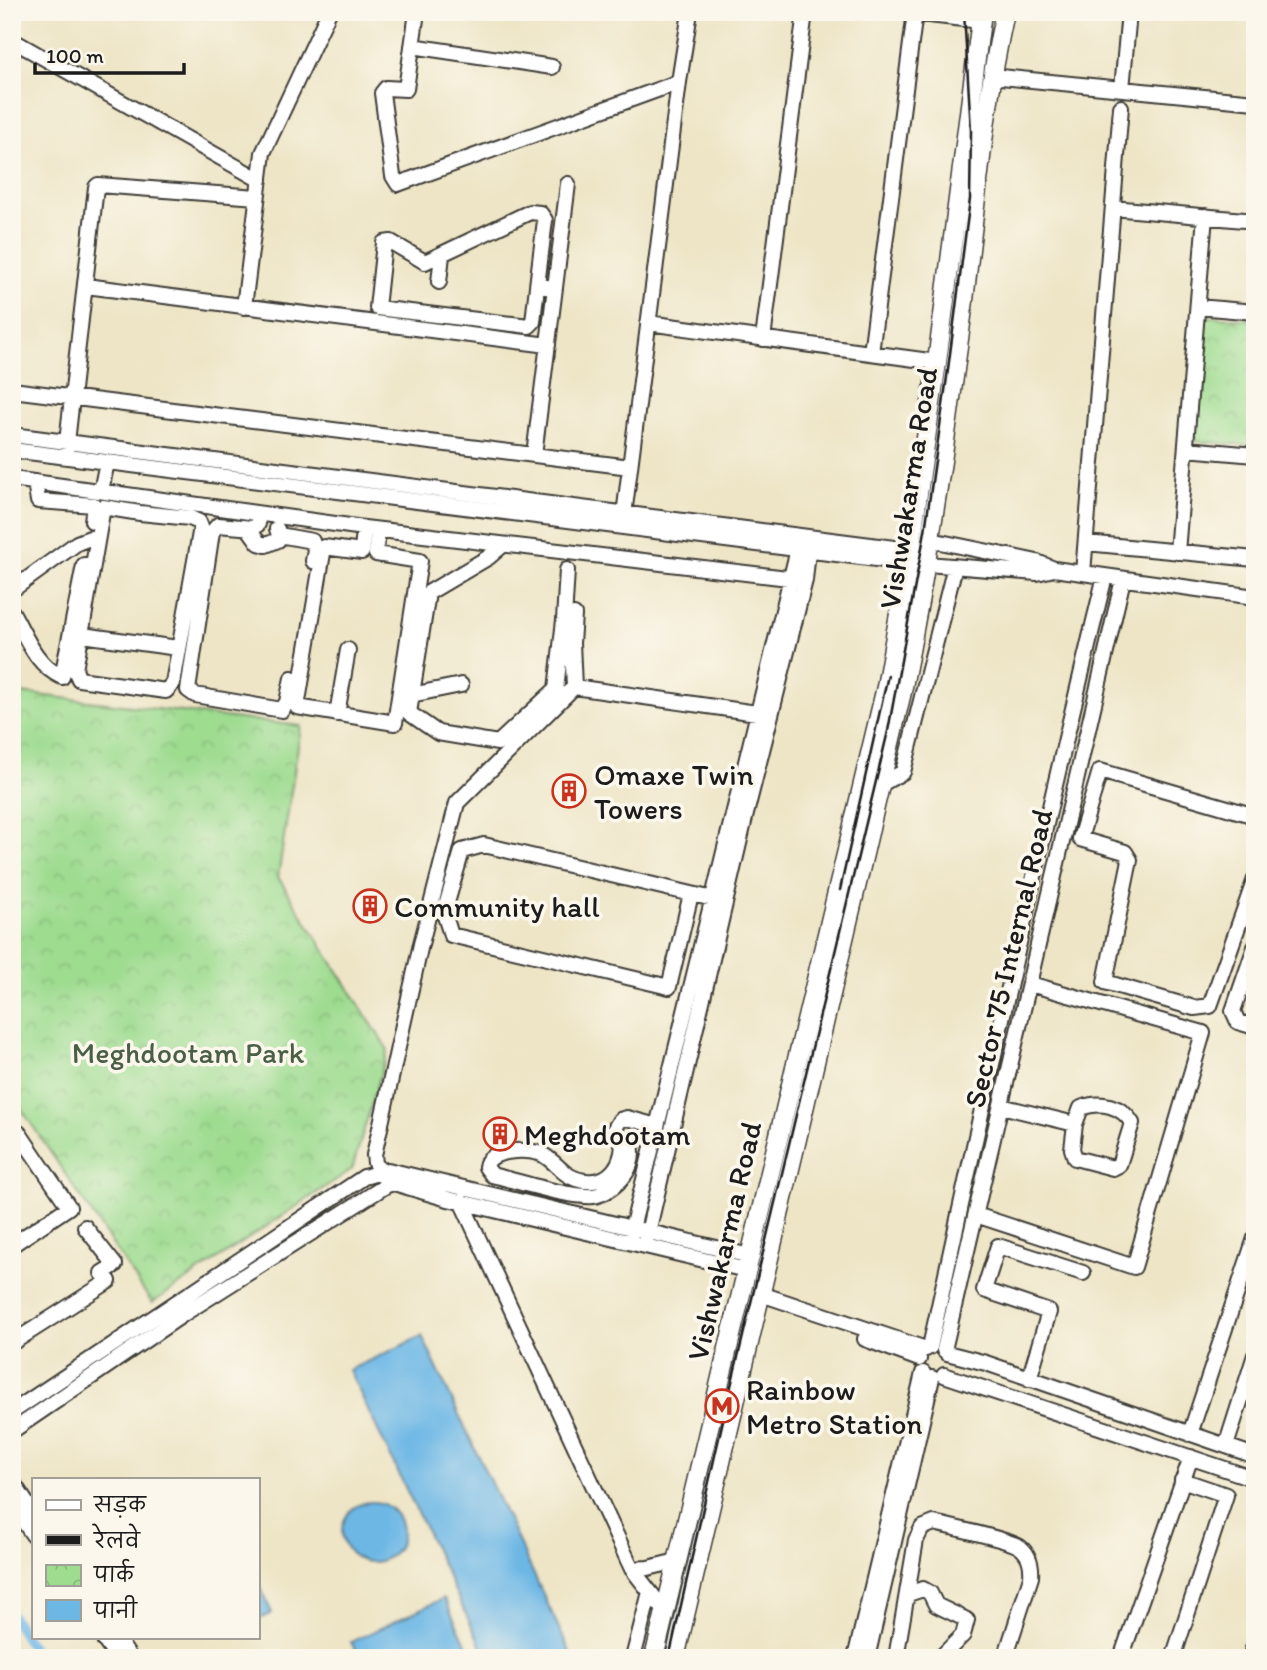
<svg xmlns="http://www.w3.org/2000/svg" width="1267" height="1670" font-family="Itim,'Playpen Sans Deva',sans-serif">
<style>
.park{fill:url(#park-crowns);stroke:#5d7c56;stroke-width:2}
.water{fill:#6db7e5;stroke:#446a80;stroke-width:2}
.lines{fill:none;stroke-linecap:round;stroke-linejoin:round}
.canal{stroke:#6db7e5;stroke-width:10}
.minor-casing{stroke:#3c3a36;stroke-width:18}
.major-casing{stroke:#3c3a36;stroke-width:21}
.minor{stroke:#fff;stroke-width:14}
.major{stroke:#fff;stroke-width:18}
.rail{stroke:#1c1c1c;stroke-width:2.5}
.labels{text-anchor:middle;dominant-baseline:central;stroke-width:7;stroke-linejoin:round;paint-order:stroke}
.street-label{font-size:30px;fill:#1c1c1c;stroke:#fbf7ec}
.poi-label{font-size:30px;fill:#1c1c1c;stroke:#fbf7ec;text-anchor:start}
.park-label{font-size:30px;fill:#4a5f45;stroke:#fbf7ec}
</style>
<defs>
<pattern id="park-crowns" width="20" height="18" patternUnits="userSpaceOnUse" patternTransform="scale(1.75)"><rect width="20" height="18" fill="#9edc90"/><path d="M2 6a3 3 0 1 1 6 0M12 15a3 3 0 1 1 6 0" fill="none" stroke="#88bc7c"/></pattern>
</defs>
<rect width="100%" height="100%" fill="#fbf7ec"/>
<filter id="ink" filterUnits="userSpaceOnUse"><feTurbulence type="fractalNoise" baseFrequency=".0143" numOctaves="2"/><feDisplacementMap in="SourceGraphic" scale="14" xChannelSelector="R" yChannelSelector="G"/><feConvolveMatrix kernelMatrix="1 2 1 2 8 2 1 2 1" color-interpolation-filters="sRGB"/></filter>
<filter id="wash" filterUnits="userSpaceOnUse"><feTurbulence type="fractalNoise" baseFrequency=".00686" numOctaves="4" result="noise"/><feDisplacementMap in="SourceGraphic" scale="28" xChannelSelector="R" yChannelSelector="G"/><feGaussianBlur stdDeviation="1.57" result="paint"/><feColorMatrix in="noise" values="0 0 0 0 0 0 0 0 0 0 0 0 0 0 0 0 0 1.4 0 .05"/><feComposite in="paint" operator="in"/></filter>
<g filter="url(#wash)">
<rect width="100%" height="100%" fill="#eee5c6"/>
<path class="park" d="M1204,316L1255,320V446L1194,441Z
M12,692L301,726L278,877L388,1050L352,1169L152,1303L12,1095Z"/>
<path class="water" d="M422,1336L573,1658H487L349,1370Z
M342 1532a30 30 0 1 1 60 0a30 30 0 1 1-60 0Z
M257,1581L272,1613L257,1620Z
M444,1598L473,1658H359L351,1642Z"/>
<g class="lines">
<path class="canal" d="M12,1616L38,1658"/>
</g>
</g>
<g filter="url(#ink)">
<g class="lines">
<defs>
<path id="minor" d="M417,12L406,89L386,88L382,93L393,176L398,184L679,82
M903,12L981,21
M12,40L260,180
M412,46L552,67
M991,76L1255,102
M1122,89L1129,12
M1113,208L1255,221
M439,282L442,255
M86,286L548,345
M537,286L545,220L540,213L530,212L425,262L391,242L384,243L377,308L529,326L533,322L537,286L555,288
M244,307L263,153L329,12
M1198,307L1255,312
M648,323L937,362
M763,339L805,12
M871,353L915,12
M12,390L630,467
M12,435L910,550
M1186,449L1255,455
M12,450L908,563
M66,451L96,187L98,185L257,197
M534,455L568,184
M12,479L364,528L805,580
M35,482L38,501L94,505L92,521
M101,491L107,462
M103,507L140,513L190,518L199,522L201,527L173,683L166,691L79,679L75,670Z
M624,515L679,82L690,12
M258,524L251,532L259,543L266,545L278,540L279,535L277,529
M253,528L218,525L212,532L188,690L195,695L282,710L287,702L292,678
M364,528L362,552L324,547L297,707L395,723L420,561L376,554L378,530
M279,535L312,541L315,549L313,561
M931,540L1037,562L1054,569L1255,597
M1086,543L1255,559
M503,545L489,557L428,593L409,713L438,733L498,743L556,689L564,620L567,570
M1177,552L1205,216
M927,564L1037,573L1054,569
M1083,573L1121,107
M12,590L77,543L90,538
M12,612C26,636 35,665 62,677L84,565
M574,615L572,643L574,687
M82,635L178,648
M411,695L461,685
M337,714L348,650
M880,785L903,772L955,566
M1255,816L1100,771L1080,839L1125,852L1130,860L1105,982L1194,1008L1210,1006L1255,879
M691,894L669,987L451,935L444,913L462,851L484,845L713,899
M1255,947L1233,1011L1238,1022L1255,1027
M1001,1106L1075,1124L1081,1108C1101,1100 1122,1106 1132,1123L1119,1165L1113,1168L1075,1158L1072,1149L1075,1124
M12,1138L19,1133L69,1207L12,1245
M630,1140C634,1153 632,1165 624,1176C617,1185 604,1195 593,1196C570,1198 517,1181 492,1175L486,1167C488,1149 525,1149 539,1153C550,1157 556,1166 565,1173C580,1184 602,1185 614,1170C620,1163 626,1147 620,1139C618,1136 616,1134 614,1130L620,1120L627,1118L657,1126
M384,1178L375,1163L374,1155L421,944L457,803L574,687L771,715
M461,1201L632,1569L665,1611
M976,1215L1134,1267L1203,1033L1030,984
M630,1237L798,549
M646,1241L745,818L805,580L808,551
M761,1294L926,1349
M865,1339L919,1359
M12,1343L109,1281L102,1273L115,1265L85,1227
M930,1347C986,1090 1042,832 1105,576
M944,1350L1123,579
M947,1353L986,1363L1255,1456
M944,1375L1255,1479
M1029,1379L1049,1312L984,1290L998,1246L1083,1273
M12,1412L364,1177L388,1170L750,1256
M12,1431L185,1313L387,1185L394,1183L448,1199L746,1270
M1190,1434L1255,1238
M1226,1446L1255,1355
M12,1481L33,1513
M12,1504L33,1535
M632,1569L648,1568L677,1561
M908,1594L923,1589L930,1593L936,1605L967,1620L963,1635L940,1658
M102,1637L117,1658
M116,1637L130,1658
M633,1658L650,1592
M855,1658L923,1373
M867,1658L932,1378
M896,1658L916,1540L922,1528L934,1523C950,1527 1011,1540 1020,1547C1030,1555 1032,1565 1031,1577L1005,1658
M1121,1658L1191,1457
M1173,1658L1226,1495L1182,1480
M1250,1658L1255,1643"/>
<path id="major" d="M654,1658L886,687L908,563L937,362L982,12
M675,1658L902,692C927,568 946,442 962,316C975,215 983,112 1005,12"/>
</defs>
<use href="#minor" class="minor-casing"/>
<use href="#major" class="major-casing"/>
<use href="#minor" class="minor"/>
<use href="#major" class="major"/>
<path class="rail" d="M840,890L888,675
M669,1658L726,1407L888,731L925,531L947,377L970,199L971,131L964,12"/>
</g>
</g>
<defs>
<symbol id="building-ring" viewBox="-11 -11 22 22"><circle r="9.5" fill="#fbf7ec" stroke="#c8321e" stroke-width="1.5"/><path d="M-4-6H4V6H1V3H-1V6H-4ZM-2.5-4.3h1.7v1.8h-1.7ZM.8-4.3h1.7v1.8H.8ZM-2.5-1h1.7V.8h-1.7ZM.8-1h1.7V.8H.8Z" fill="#c8321e"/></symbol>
<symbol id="metro-ring" viewBox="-11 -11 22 22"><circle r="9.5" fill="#fbf7ec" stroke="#c8321e" stroke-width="1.5"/><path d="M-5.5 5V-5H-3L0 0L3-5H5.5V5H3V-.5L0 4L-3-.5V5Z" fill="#c8321e"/></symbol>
</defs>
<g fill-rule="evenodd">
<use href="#building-ring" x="550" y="772" width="38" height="38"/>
<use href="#building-ring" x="351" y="887" width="38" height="38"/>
<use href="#building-ring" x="481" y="1115" width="38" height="38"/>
<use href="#metro-ring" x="703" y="1387" width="38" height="38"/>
</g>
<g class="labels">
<g class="street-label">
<text transform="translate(908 488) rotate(-81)">Vishwakarma Road</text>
<text transform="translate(1008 958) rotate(-77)">Sector 75 Internal Road</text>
<text transform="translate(724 1241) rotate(-77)">Vishwakarma Road</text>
</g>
<g class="poi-label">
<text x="594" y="774">Omaxe Twin<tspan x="594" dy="34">Towers</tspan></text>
<text x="394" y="906">Community hall</text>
<text x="524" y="1134">Meghdootam</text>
<text x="746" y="1389">Rainbow<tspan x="746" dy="34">Metro Station</tspan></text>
</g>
<g class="park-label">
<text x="188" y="1052">Meghdootam Park</text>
</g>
</g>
<rect width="1267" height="1670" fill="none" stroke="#fbf7ec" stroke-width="42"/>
<rect x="32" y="1478" width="228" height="161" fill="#fbf7ec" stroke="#a29f99" stroke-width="2"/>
<rect x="46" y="1500" width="35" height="10" fill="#ffffff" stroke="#a29f99" stroke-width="2"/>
<text x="94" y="1512" font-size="21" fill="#1c1c1c">सड़क</text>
<rect x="46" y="1535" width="35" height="10" fill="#1c1c1c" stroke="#a29f99" stroke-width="2"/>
<text x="94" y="1548" font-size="21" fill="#1c1c1c">रेलवे</text>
<rect x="46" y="1565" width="35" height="21" fill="url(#park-crowns)" stroke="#a29f99" stroke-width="2"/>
<text x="94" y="1582" font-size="21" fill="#1c1c1c">पार्क</text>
<rect x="46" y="1600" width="35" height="21" fill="#6db7e5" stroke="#a29f99" stroke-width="2"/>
<text x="94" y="1618" font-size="21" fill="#1c1c1c">पानी</text>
<path d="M35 63v10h149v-10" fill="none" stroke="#1c1c1c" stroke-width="3.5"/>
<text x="46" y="63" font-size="21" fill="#1c1c1c" stroke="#fbf7ec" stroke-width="5" paint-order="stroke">100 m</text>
</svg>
